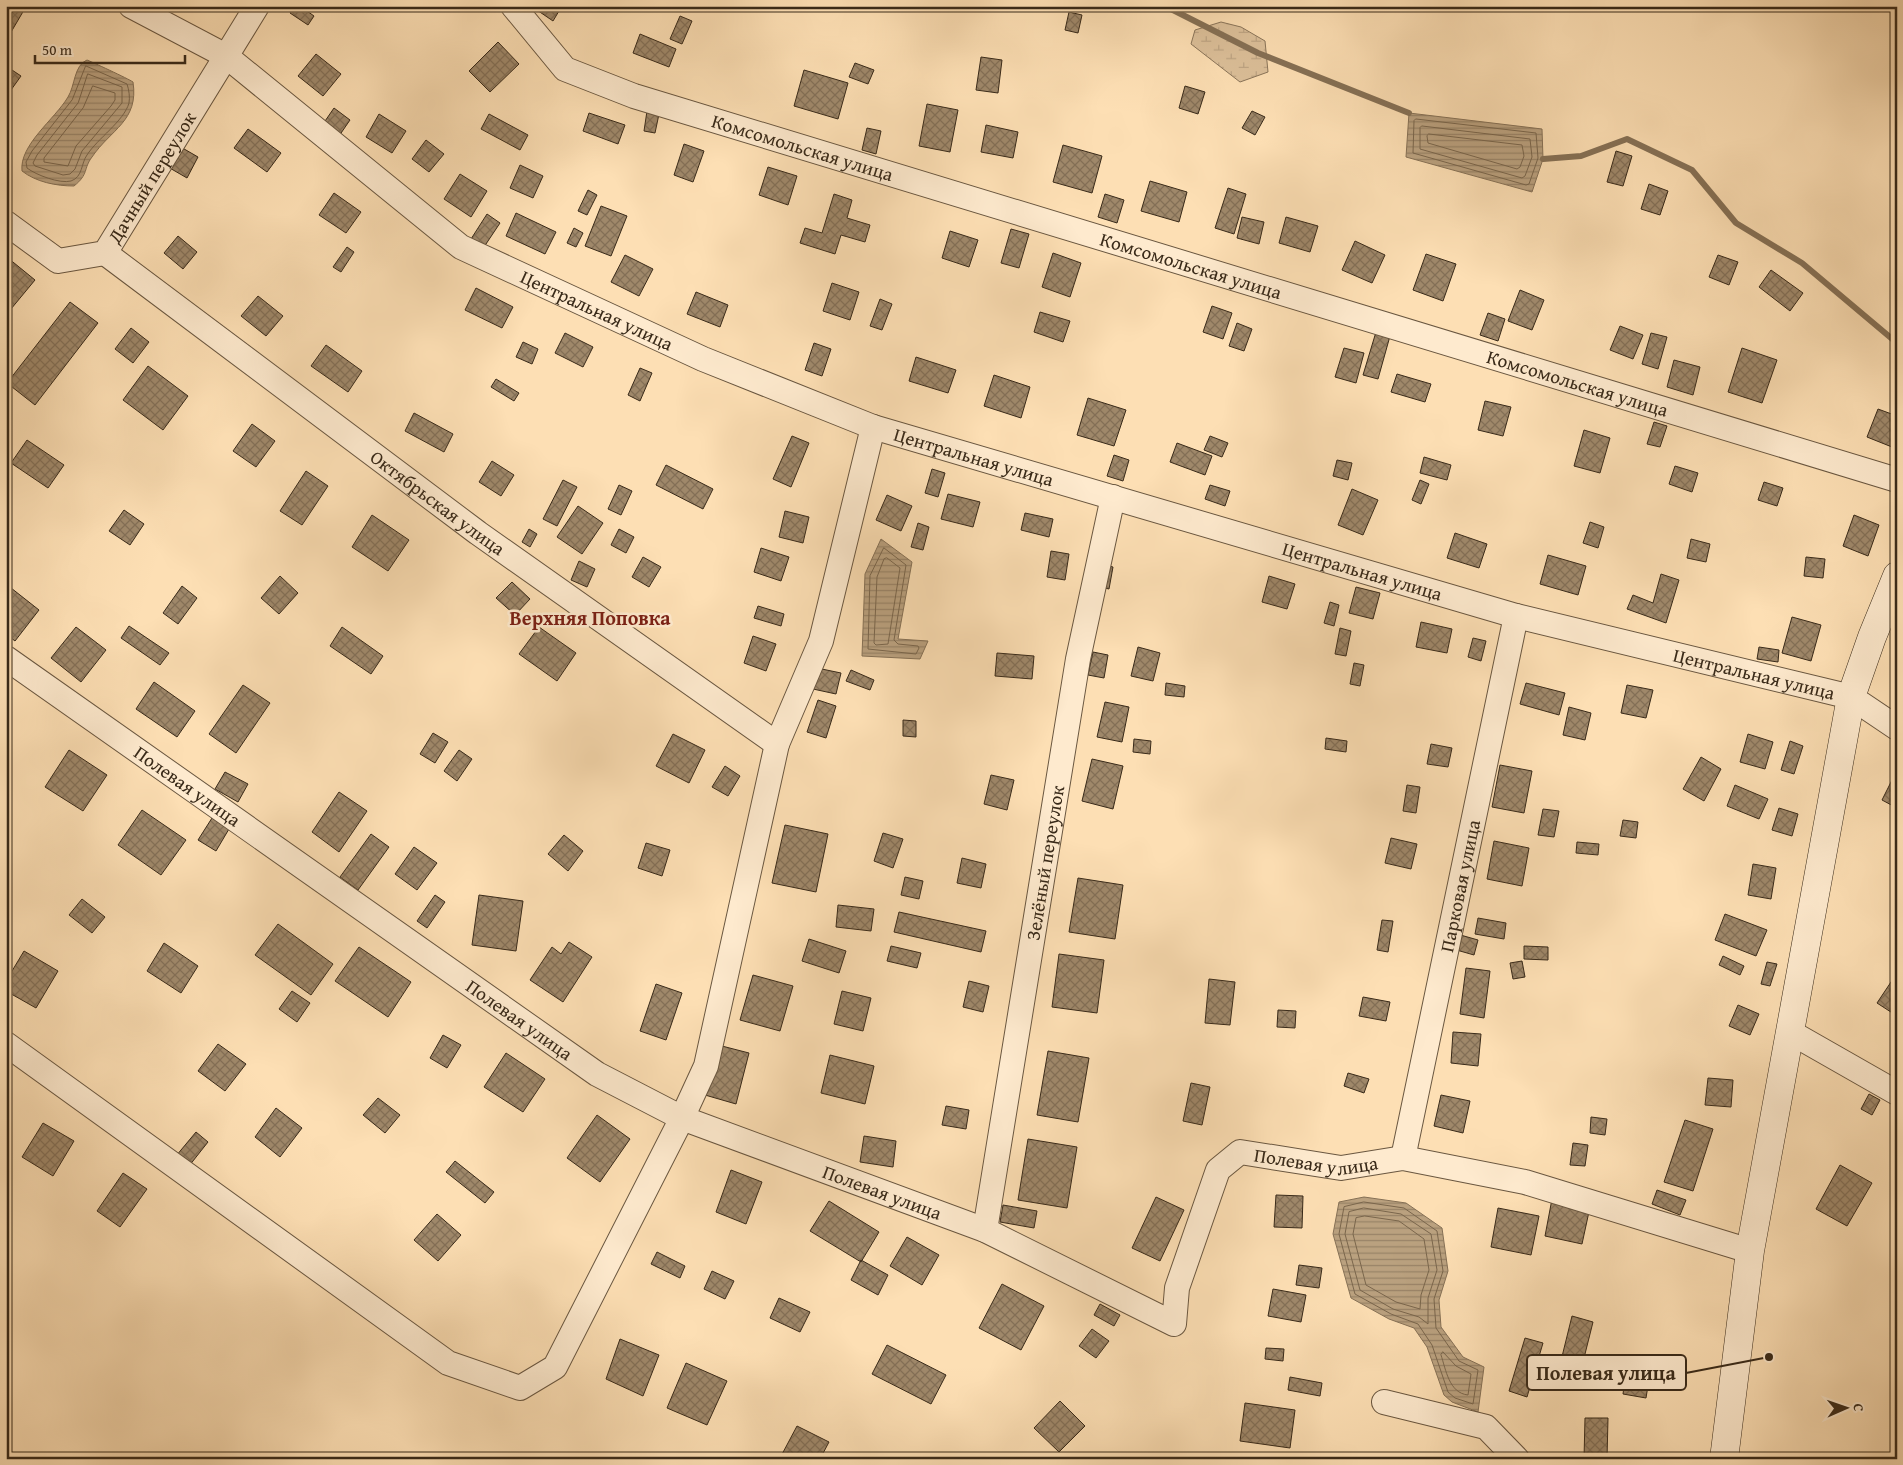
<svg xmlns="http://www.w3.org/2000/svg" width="1903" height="1465" font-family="'Gentium Book Plus',serif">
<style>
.wetland{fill:url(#wetland-marsh);stroke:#8a755a}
.water{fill:url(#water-rules);stroke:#867156}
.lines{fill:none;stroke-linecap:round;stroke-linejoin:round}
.shore{stroke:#7a664c;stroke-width:1}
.stream{stroke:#867156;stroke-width:6}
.building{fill:url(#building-cross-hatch);stroke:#392a19}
.street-casing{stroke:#6a5740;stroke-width:26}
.secondary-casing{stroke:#392a19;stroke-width:29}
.street{stroke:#feeace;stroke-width:24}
.secondary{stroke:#feeace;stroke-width:28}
.labels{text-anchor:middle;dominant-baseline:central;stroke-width:5;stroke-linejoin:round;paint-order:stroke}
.street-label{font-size:19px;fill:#392a19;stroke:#feeace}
.neighbourhood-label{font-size:20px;font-weight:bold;fill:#7a1f14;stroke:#feeace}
.leader{fill:none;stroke:#392a19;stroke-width:2}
.callout-dot{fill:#392a19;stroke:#feeace;stroke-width:2}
.callout{fill:#feeace;stroke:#392a19;stroke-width:2}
.callout-label{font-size:20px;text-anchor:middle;font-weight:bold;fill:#392a19}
</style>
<defs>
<pattern id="wetland-marsh" width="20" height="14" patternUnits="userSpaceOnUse" patternTransform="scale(1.25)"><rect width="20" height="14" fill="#dcc09a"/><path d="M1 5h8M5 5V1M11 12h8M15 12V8" fill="none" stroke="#bea584"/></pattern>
<pattern id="water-rules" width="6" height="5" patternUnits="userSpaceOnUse" patternTransform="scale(1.25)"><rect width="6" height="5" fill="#baa17f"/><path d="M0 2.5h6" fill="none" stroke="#988367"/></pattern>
<pattern id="building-cross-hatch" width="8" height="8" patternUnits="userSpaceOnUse" patternTransform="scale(1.25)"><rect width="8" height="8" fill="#9f886a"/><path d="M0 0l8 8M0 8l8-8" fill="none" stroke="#836f56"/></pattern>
</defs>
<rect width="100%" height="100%" fill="#fddfb4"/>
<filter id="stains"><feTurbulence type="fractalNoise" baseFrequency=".004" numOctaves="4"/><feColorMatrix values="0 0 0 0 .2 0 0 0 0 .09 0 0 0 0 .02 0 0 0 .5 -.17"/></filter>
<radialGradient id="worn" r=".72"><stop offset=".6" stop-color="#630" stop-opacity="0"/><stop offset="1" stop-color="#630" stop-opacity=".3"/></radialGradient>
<path class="wetland" d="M1221,22L1241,27L1265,41L1268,72L1240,82L1191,44L1195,30Z"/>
<path class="water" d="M87,60C90,61 129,79 133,82C139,121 111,129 92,157C83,169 89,174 74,186C56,186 36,182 22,171C19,145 55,119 68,97C75,86 74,65 87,60Z
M1409,113L1542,129L1543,159L1532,192L1406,157Z
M881,539L912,562L898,639L928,641L920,659L862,656L865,574Z
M1364,1197L1406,1203L1442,1228L1448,1271L1439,1300L1441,1327L1463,1357L1484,1367L1478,1412L1452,1402L1444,1395L1427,1347L1414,1328L1389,1319L1351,1298L1333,1234L1339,1202Z"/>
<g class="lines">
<path class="shore" d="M86,66L127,84C129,90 130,97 129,103C124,121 97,139 87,155C81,163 83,177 71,181C60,184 36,175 27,168L26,162L32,151L72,100Z
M88,74L122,87V103L82,151L75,169L70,174L63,175L35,166L33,163L37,155L78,103Z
M93,86L115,93V100L111,106L76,146L68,166L44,162V158L83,108Z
M1416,119L1536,133L1538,158L1529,184L1526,185L1413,153L1414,121Z
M1422,126L1530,139L1532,157L1525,176L1522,178L1420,149V128Z
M1429,134L1522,145L1524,156L1520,167L1517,169L1428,143L1427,136Z
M884,548L906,565L894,640L898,644L918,646L919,648L916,654L868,649L870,576Z
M887,558L900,568L888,644L876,645L874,643L877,577L884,559Z
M1364,1202L1404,1208L1437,1231L1443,1271L1434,1299L1436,1328L1459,1361L1478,1370L1473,1404L1455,1398L1448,1392L1432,1345L1418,1324L1391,1314L1355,1294L1339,1234L1344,1207Z
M1364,1208L1401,1214L1431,1234L1437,1270L1428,1298V1324L1419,1317L1393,1309L1360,1290L1345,1234L1349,1212Z
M1365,1216L1399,1221L1424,1239L1429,1270L1421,1295L1420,1309L1396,1302L1366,1285L1353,1234L1356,1218Z
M1443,1352L1456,1366L1471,1374L1468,1395C1449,1393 1446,1370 1441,1355Z"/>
<path class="stream" d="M1165,6L1258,53L1409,113
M1543,159L1581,156L1627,139L1692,170L1736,223L1802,263L1897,343"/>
</g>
<path class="building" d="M6,6H18L24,10L7,39Z
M294,6H300L314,16L308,25L290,13Z
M531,6H562L553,21Z
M1069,12L1082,15L1078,33L1065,30Z
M680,16L692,21L682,44L670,39Z
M640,34L676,49L669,67L633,53Z
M498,42L519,64L490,92L469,71Z
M316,54L341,74L323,96L298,76Z
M981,57L1002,60L998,93L976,90Z
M855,63L874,70L868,84L849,77Z
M6,66L21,76L6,97Z
M804,70L848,83L838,119L794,106Z
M1185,86L1205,92L1198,114L1179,108Z
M927,104L958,110L950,152L919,146Z
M334,108L350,120L339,136L323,124Z
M647,111L659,114L655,133L644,131Z
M1252,111L1265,117L1255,135L1242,128Z
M589,113L625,125L618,144L583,131Z
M379,114L406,131L392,153L366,137Z
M489,114L528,135L520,150L481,129Z
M986,125L1018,132L1013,158L981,152Z
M867,128L881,131L876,154L862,150Z
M248,129L281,153L267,172L234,148Z
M426,140L444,154L429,172L412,159Z
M684,144L704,151L693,182L674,175Z
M1063,145L1102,156L1092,193L1053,182Z
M179,146L198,157L187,178L168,167Z
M1616,151L1632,156L1623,186L1607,182Z
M520,165L543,176L533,198L510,188Z
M768,167L797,176L788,205L759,195Z
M460,174L487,191L471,217L444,199Z
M1150,181L1187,192L1179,222L1141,211Z
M1649,184L1668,191L1660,215L1641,209Z
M1228,188L1246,194L1234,234L1215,228Z
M588,190L597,195L587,215L578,211Z
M334,193L361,212L346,233L319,215Z
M834,194L852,200L847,218L870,225L865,242L841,235L835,254L800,243L805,228L822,233Z
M1105,194L1124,200L1117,223L1098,217Z
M601,206L627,216L611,256L585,246Z
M516,213L556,232L545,254L506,236Z
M487,214L500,223L484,247L471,239Z
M1242,217L1264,222L1259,244L1237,238Z
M1286,217L1318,226L1310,252L1279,243Z
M574,228L583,233L576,247L567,243Z
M1011,229L1029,234L1019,268L1001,263Z
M950,231L978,240L969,267L942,258Z
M178,236L197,252L183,269L164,253Z
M1355,241L1385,255L1372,283L1342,270Z
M347,247L354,252L341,272L333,267Z
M1053,253L1081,263L1070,297L1042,287Z
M1426,254L1456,264L1443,301L1413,290Z
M625,255L653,269L639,296L611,282Z
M1718,255L1738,262L1729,285L1709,277Z
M8,258L35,280L6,315V259Z
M1771,270L1803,293L1790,311L1759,287Z
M832,283L859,292L850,320L823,311Z
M476,288L513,307L502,328L465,310Z
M1520,290L1544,300L1532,330L1508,321Z
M696,292L728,305L720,327L687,314Z
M258,296L283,316L266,336L241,316Z
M880,299L892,304L882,330L870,326Z
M70,302L98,323L35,405L7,383Z
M1212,306L1232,313L1223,339L1203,332Z
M1040,312L1070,321L1063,342L1034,332Z
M1488,313L1505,319L1498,341L1480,335Z
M1237,323L1252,329L1244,351L1229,346Z
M1620,326L1643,335L1633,359L1610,350Z
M131,328L149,342L133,363L115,349Z
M1376,332L1390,336L1378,379L1363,375Z
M565,333L593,347L583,367L555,353Z
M1651,333L1667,337L1658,369L1642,364Z
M523,342L538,349L532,364L516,357Z
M814,343L831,349L822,376L805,370Z
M326,345L362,371L348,392L311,366Z
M1344,348L1364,353L1356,383L1335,377Z
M1742,348L1777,360L1762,403L1728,392Z
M916,357L956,370L948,393L909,381Z
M1674,360L1700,367L1693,395L1667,387Z
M148,366L188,396L163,430L123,400Z
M640,368L652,373L640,401L628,395Z
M1397,374L1431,384L1425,402L1391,392Z
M994,375L1030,387L1021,418L984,406Z
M496,379L519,393L514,401L491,387Z
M1088,398L1126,410L1114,446L1077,435Z
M1485,401L1511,407L1503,436L1478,430Z
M1878,409L1897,416V435L1892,447L1867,437Z
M414,413L453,434L444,452L405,431Z
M1654,422L1667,426L1660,447L1647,444Z
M252,424L275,441L256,467L233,451Z
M1584,430L1610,438L1600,473L1574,466Z
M792,436L809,443L791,487L773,479Z
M1210,436L1228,443L1222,457L1204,450Z
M27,440L64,465L48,488L11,463Z
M1177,443L1212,456L1205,475L1170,462Z
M1114,455L1129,460L1123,481L1107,476Z
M1424,457L1451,465L1447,480L1420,473Z
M1337,460L1352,463L1348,480L1333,476Z
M492,461L514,475L501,496L479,482Z
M666,465L713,489L703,509L656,485Z
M1675,466L1698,473L1692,492L1669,484Z
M932,469L945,473L938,497L925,493Z
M306,471L328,486L302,525L280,511Z
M563,480L577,487L557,526L543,519Z
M1420,480L1429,484L1421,504L1412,500Z
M1764,482L1783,488L1777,506L1758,500Z
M619,485L632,491L621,515L608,509Z
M1210,485L1230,491L1225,506L1205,499Z
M1352,489L1378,500L1363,535L1338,525Z
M948,494L980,502L973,527L941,519Z
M887,495L912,506L901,531L876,520Z
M578,506L603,523L582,554L557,537Z
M124,510L144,524L130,545L109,531Z
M785,511L809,517L803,543L779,537Z
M1025,513L1053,519L1049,537L1021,530Z
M372,515L409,540L388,571L352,547Z
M1854,515L1879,525L1868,556L1843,546Z
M1590,522L1604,527L1598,548L1583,543Z
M918,523L929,527L923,550L911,547Z
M529,529L537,534L530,547L522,542Z
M619,529L634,537L626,553L611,545Z
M1455,533L1487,544L1479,568L1447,558Z
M1691,539L1710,544L1706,562L1687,558Z
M761,548L789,557L781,581L754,572Z
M1051,551L1069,554L1065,580L1047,577Z
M1548,555L1586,566L1578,595L1540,584Z
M643,557L661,567L649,587L632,577Z
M1806,557L1825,559L1823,578L1804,576Z
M579,561L595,569L587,587L571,580Z
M1105,565L1113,567L1109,589L1101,587Z
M1661,574L1679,580L1666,623L1627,609L1633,595L1653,603Z
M280,576L298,593L279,614L261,598Z
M1269,576L1295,584L1287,609L1262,602Z
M512,582L530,599L515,615L496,598Z
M6,584L39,610L15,641L6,634Z
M182,586L197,598L178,624L163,613Z
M1356,587L1380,593L1373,619L1349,613Z
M1330,602L1339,605L1334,626L1324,623Z
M758,606L784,614L781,626L754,618Z
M1792,617L1821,625L1811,661L1782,653Z
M1421,622L1452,629L1447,653L1416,647Z
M129,626L169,653L160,665L121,638Z
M76,627L106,650L81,682L51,658Z
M342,627L383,656L371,674L330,646Z
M539,627L576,653L557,681L519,654Z
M1340,628L1351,631L1346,656L1335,654Z
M753,636L776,644L766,671L744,663Z
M1473,638L1486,641L1481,661L1468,657Z
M1138,647L1160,653L1153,681L1131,676Z
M1759,647L1779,650L1778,662L1757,659Z
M1093,652L1108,655L1104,678L1088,675Z
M997,653L1034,656L1032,679L995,676Z
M1354,663L1364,665L1360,686L1350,684Z
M817,668L841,673L836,694L813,689Z
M851,670L874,680L870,690L846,681Z
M154,682L195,711L177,737L136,709Z
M1166,683L1185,686L1184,697L1165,695Z
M1526,683L1565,693L1559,715L1520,704Z
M243,685L270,703L236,753L209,734Z
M1627,685L1653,690L1646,718L1621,713Z
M818,700L836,706L826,738L807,732Z
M1105,702L1129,707L1122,742L1097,737Z
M1569,707L1591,713L1585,740L1563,735Z
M903,720L916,721V737L903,736Z
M433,733L448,742L435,763L420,754Z
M673,734L705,750L689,783L656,766Z
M1748,734L1773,742L1765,769L1740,762Z
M1326,738L1347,741L1346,752L1325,749Z
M1134,739L1151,741L1150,754L1133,752Z
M1790,741L1803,746L1794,774L1781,770Z
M1431,744L1452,748L1448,767L1427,764Z
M69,750L107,775L83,811L45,787Z
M459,750L472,759L457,781L444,771Z
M1701,757L1721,769L1704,801L1683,789Z
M1092,759L1123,766L1113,809L1082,801Z
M1500,765L1532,771L1524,813L1492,807Z
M725,766L740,776L728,796L712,787Z
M225,772L248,784L238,802L215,789Z
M1896,772H1897V808L1882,800Z
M991,775L1014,780L1007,810L984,804Z
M1407,785L1420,787L1416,813L1403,811Z
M1735,785L1768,799L1759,819L1727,806Z
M339,792L367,811L339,852L312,832Z
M1779,808L1798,814L1792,836L1772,830Z
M1543,809L1559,811L1554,837L1538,835Z
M142,810L186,840L161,875L118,845Z
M212,818L229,829L216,851L198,840Z
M1623,820L1638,822L1636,838L1620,836Z
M785,825L828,834L816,892L772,883Z
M883,833L903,839L893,868L874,861Z
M371,834L389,847L358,890L340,877Z
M564,835L583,851L568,871L548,854Z
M1391,838L1417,844L1411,869L1385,863Z
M1494,841L1529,848L1522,886L1487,879Z
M1577,842L1599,844L1598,855L1576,853Z
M646,843L670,850L662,876L638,868Z
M414,847L437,863L417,890L395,874Z
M962,858L986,864L981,888L957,883Z
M1753,864L1776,868L1771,899L1748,895Z
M905,877L923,881L919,899L901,895Z
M1078,878L1123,885L1115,939L1069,932Z
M435,895L445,902L427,928L417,921Z
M479,895L523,901L516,951L472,945Z
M82,899L105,917L92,933L69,915Z
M838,905L874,909L871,931L836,927Z
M899,912L986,931L981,952L894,932Z
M1725,914L1767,930L1756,956L1715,940Z
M1478,918L1506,923L1504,939L1475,934Z
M1382,920L1393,921L1388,952L1377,950Z
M278,924L333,964L311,995L255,955Z
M1457,934L1478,940L1474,955L1453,949Z
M809,939L846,951L839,973L802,961Z
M569,942L592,957L563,1002L530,980L552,947L561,954Z
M164,943L198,966L181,993L147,971Z
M891,946L921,953L917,968L887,961Z
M1524,946L1548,947V960L1524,959Z
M359,947L411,982L388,1017L335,981Z
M24,951L58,971L36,1008L6,991V981Z
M1059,954L1104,960L1097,1013L1052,1007Z
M1723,956L1744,966L1740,975L1719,965Z
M1522,961L1525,977L1513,979L1510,963Z
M1767,962L1777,964L1770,986L1761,984Z
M1466,968L1490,971L1484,1018L1460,1014Z
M1897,973V1016L1877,1003Z
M753,975L793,986L780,1031L740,1020Z
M1209,979L1235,982L1230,1025L1205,1023Z
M969,981L989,986L983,1012L963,1007Z
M656,984L682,993L666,1040L640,1031Z
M292,991L310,1003L297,1022L279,1009Z
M842,991L871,998L863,1031L834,1024Z
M1363,997L1390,1002L1386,1021L1359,1016Z
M1738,1005L1759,1014L1750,1035L1729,1026Z
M1278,1010L1296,1011L1295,1028L1277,1027Z
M1453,1032L1481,1034L1478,1066L1451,1063Z
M443,1035L461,1045L447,1068L430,1058Z
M218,1044L246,1064L225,1091L198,1071Z
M718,1045L749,1053L736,1104L705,1095Z
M1048,1051L1089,1058L1078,1122L1037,1115Z
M506,1053L545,1079L523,1112L484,1087Z
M830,1055L874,1066L865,1104L821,1093Z
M1348,1073L1369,1079L1364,1093L1344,1086Z
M1708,1078L1733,1080L1731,1107L1705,1105Z
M1191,1083L1210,1087L1202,1125L1183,1121Z
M1869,1094L1880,1100L1872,1115L1861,1109Z
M1441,1095L1470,1101L1463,1133L1434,1126Z
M378,1098L400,1115L385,1133L363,1115Z
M946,1106L969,1110L966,1129L942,1125Z
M276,1108L302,1128L280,1157L255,1137Z
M597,1115L630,1139L600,1182L567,1158Z
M1591,1117L1607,1119L1605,1135L1590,1133Z
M1685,1120L1713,1129L1693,1191L1664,1182Z
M43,1123L74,1141L53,1176L22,1157Z
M196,1132L208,1142L189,1166L176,1156Z
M864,1136L896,1141L893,1167L860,1162Z
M1028,1139L1077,1147L1067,1208L1018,1200Z
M1573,1143L1588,1145L1585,1166L1570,1165Z
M455,1161L494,1192L485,1203L446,1172Z
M1840,1165L1872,1183L1847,1226L1816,1209Z
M731,1170L762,1182L746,1224L716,1212Z
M123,1173L147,1189L120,1227L97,1211Z
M1657,1190L1686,1200L1680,1215L1652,1204Z
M1276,1195L1303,1196L1302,1228L1274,1227Z
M1156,1197L1184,1210L1160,1261L1132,1248Z
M1552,1199L1590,1207L1582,1244L1545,1236Z
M829,1201L879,1232L861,1262L810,1231Z
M1003,1205L1037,1211L1034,1228L1000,1222Z
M1498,1208L1539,1216L1531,1255L1491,1247Z
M437,1214L461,1235L438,1261L414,1240Z
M907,1237L939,1255L922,1285L890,1266Z
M657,1252L685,1266L680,1278L651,1264Z
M861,1260L888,1275L878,1295L851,1280Z
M1299,1265L1322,1268L1319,1288L1296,1285Z
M712,1271L734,1281L725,1299L704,1289Z
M1002,1284L1044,1306L1021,1350L979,1328Z
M1273,1289L1306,1295L1301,1322L1268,1316Z
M779,1298L810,1312L800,1332L770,1318Z
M1100,1304L1120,1315L1114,1326L1094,1315Z
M1572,1316L1593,1322L1576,1390L1555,1385Z
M1092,1329L1109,1341L1096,1358L1079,1346Z
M1525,1338L1543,1343L1527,1397L1509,1391Z
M620,1339L659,1355L643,1396L606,1379Z
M887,1345L946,1375L931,1404L872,1374Z
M1266,1348L1284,1349L1283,1361L1265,1359Z
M686,1363L727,1381L707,1425L667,1408Z
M1627,1364L1651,1367L1646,1398L1623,1394Z
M1290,1377L1322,1383L1320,1396L1288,1390Z
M1060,1401L1085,1426L1059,1452L1034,1428Z
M1245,1403L1295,1410L1290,1448L1240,1441Z
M1585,1418H1608L1607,1459H1584Z
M797,1426L829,1442L820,1459L780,1458Z"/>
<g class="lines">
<defs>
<g id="street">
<path id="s1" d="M131,6L226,56L461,247L703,359L873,427L1516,616L1851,697L1897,728"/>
<path id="s2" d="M513,6L565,69L634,96L1897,480"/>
<path id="s3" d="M6,223L58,261L105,253L257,6"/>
<path id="s4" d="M105,253L478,533L777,744"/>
<path id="s5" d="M6,658L597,1074L682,1118L985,1230L1174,1324L1177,1288L1218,1170L1240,1152L1341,1168L1403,1158L1525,1182L1750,1251"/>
<path d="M1790,1032L1897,1093"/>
<path d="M6,1044L448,1363L520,1388L555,1367L682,1118L706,1066L777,744L821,641L873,427"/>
<path id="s6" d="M1403,1158L1516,616"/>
<path id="s7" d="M985,1230L1078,659L1113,497"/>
<path d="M1384,1402L1486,1427L1517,1459"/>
</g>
<path id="secondary" d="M1724,1459L1750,1251L1851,697L1872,637L1897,576"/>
</defs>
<use href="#street" class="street-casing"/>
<use href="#secondary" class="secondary-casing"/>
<use href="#street" class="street"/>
<use href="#secondary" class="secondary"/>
</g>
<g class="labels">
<g class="street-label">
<text stroke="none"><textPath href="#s2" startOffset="332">Комсомольская улица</textPath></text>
<text stroke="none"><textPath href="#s3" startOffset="201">Дачный переулок</textPath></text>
<text stroke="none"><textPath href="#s2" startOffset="738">Комсомольская улица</textPath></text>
<text stroke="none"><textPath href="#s1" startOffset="560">Центральная улица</textPath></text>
<text stroke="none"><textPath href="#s2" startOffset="1142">Комсомольская улица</textPath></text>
<text stroke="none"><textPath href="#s1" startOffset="965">Центральная улица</textPath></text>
<text stroke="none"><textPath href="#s4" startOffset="416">Октябрьская улица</textPath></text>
<text stroke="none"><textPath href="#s1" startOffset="1370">Центральная улица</textPath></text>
<text stroke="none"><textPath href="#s1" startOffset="1775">Центральная улица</textPath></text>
<text stroke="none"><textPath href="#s5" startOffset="222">Полевая улица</textPath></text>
<text stroke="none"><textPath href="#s7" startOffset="372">Зелёный переулок</textPath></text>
<text stroke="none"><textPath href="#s6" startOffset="278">Парковая улица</textPath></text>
<text stroke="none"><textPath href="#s5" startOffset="628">Полевая улица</textPath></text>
<text stroke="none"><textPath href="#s5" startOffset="1619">Полевая улица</textPath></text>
<text stroke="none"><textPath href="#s5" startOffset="1032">Полевая улица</textPath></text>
</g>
<g class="neighbourhood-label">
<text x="590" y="617">Верхняя Поповка</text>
</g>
</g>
<path class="leader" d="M1769 1357L1686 1373"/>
<circle class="callout-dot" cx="1769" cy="1357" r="5"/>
<rect class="callout" x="1527" y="1355" width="159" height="35" rx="5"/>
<g class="callout-label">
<text x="1606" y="1380">Полевая улица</text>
</g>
<rect width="1903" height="1465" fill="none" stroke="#fddfb4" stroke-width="25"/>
<rect x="8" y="8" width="1888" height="1450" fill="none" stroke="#392a19" stroke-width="2.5"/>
<rect x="12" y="12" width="1878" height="1440" fill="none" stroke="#392a19"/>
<g transform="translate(1846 1408) rotate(88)" stroke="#feeace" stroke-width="4" paint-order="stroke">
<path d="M0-4L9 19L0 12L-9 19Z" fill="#392a19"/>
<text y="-8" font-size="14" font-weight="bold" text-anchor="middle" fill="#392a19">С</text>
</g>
<path d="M35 55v8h150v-8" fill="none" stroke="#392a19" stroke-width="2.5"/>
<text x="42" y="55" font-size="15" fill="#392a19" stroke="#feeace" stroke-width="4" paint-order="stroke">50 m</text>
<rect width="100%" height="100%" filter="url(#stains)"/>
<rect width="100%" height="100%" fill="url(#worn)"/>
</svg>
